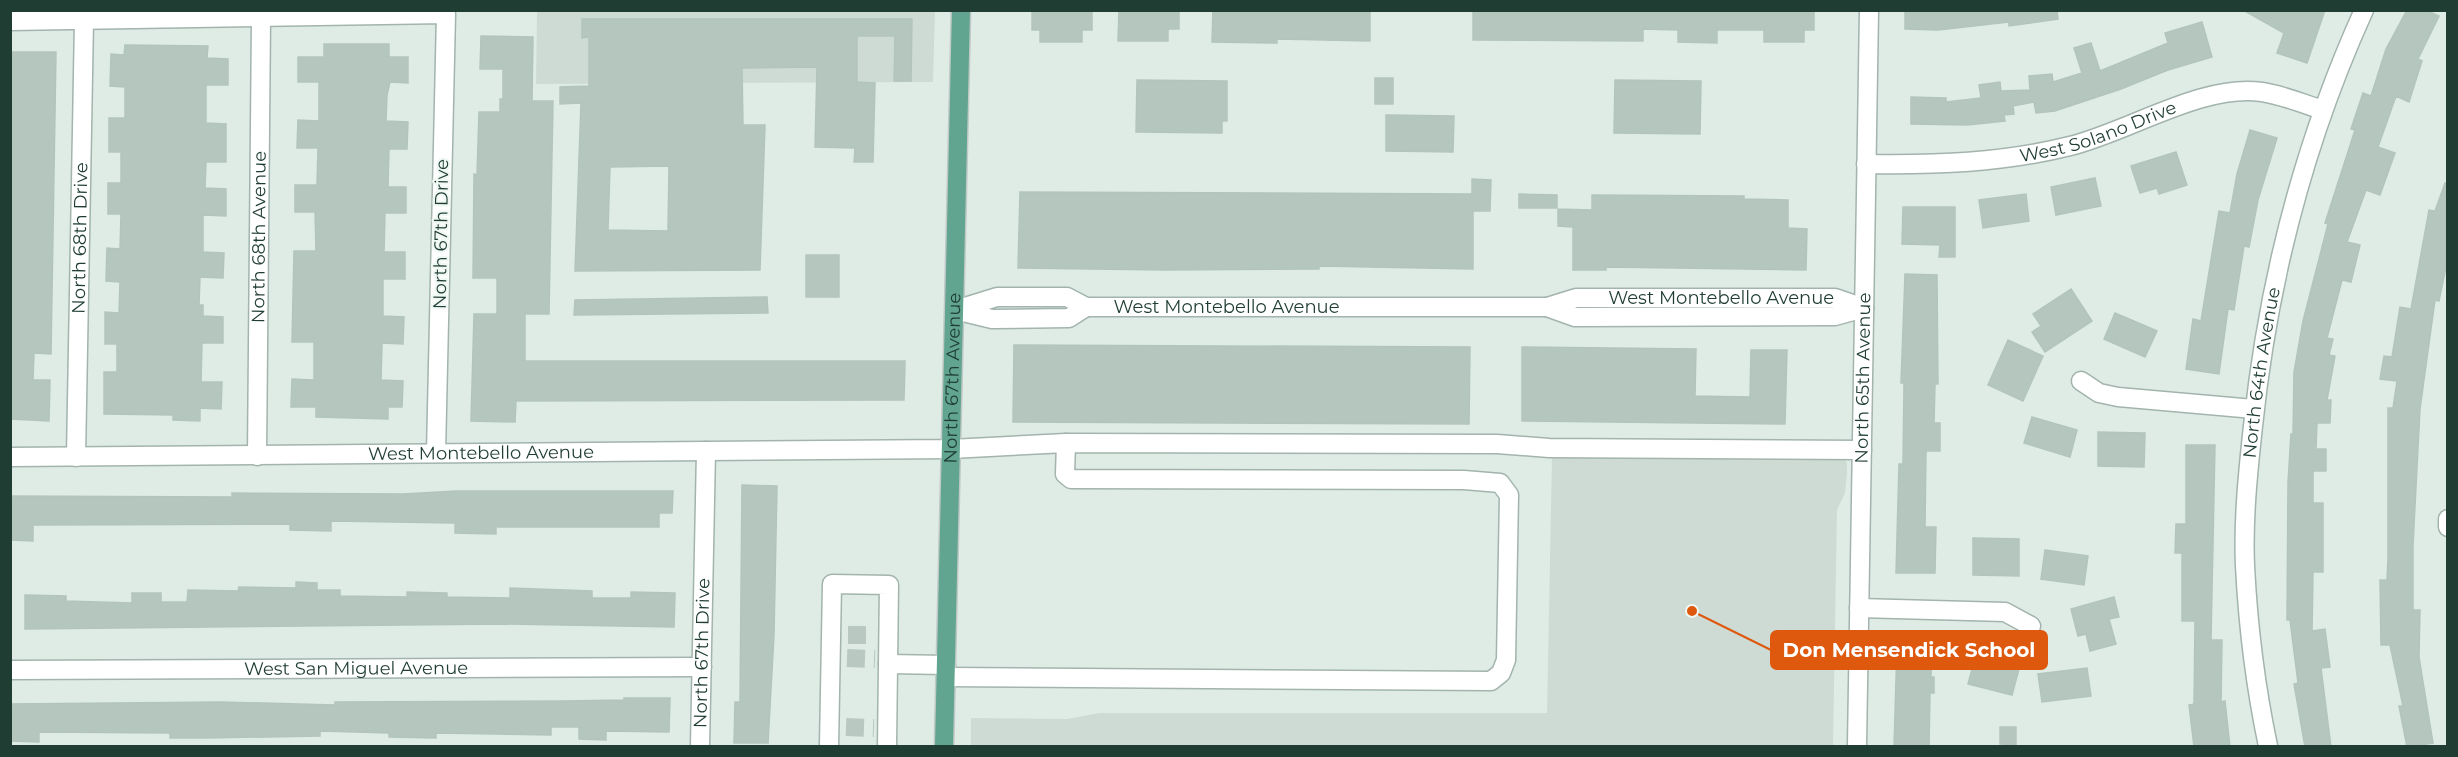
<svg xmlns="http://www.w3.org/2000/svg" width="2458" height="757" font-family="Montserrat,sans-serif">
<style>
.built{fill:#cedbd4}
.building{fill:#b5c6be;stroke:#b2c5bc;stroke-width:1.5;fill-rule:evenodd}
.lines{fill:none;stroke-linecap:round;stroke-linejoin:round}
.minor-tunnel{stroke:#b9c9c2;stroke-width:18;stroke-dasharray:18 9;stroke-linecap:butt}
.minor-casing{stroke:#a2b4ad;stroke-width:21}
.major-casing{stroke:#c0c9c6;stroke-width:21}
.minor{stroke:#fff;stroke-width:18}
.major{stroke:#61a48f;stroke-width:18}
.labels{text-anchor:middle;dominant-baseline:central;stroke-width:4.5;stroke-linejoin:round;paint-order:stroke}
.street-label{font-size:18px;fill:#1f3d33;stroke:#f0f8f4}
.leader{fill:none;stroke:#de580e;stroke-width:2}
.callout-dot{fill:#de580e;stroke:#f0f8f4;stroke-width:2}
.callout{fill:#de580e;stroke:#de580e;stroke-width:2}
.callout-label{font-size:20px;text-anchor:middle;font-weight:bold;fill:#fff}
</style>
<rect width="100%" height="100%" fill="#dfece6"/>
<path class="built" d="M537,11H935L933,82L536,84Z
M1552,456L1843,457L1847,463V474L1845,493L1837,510L1833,746H971V718L1067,719L1099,713H1547Z"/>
<path class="building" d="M1032,10H1092V30H1082V42H1040V30H1032Z
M1119,10H1179V29H1168V41H1118Z
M1213,10H1370V41L1277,39V43L1212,42Z
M1473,10H1814V30H1804V42H1764V30H1717V43L1678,42V30L1643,29V41L1473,40Z
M1905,10H2057L2058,19L2009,26V22L1938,30L1905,29Z
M2243,10H2325L2307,63L2277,53L2284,33Z
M2407,10H2426L2439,16L2418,59L2422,61L2409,102L2396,96L2378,147L2395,153L2380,195L2366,190L2347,242L2360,245L2351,282L2342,280L2327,338L2333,339L2329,355L2335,356L2327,400H2331L2330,423H2317L2316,449H2326V471H2313V503H2323V572H2313L2312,631L2325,629L2330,667L2321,668L2331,747H2305L2294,684L2298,683L2290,620H2287L2288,482L2291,434H2293L2294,372L2303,321L2328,224L2325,223L2355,130L2351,129L2363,93L2371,96L2386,49Z
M582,19H912L911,81H894L895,36H857V82L875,83L873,162H854L855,148L815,147L817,67L742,68L743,125H765L760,270L575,271L581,103L560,104V87L589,86V37L582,38ZM669,166L668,231L608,230L610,167Z
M2202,22L2212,57L2168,70L2121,89L2055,111L2036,113L2034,102L2013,106L2014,114L2004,115L2005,121L1967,125L1911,124V97L1946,98V102L1981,98L1979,85L2000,82L2001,91L2030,90L2029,76L2052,74L2053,82L2082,73L2074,48L2091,43L2100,71L2168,43L2165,33Z
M481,36L533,37L532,101H553L549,314H525V361H905L904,400L516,401L515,422L471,421L474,314H497V278H473L474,174L477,175L479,112H500V99H503V69H480Z
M324,44H389V57H408V83L390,82L387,95L386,121L408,122L407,149H389L388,187H406V213H385L384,252H405V279H383V316L404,317L403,344L382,343L381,380L403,381L402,407H388V419L316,417V407H291L292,379L314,380V342H292L294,251H316L315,212H295V185H317L318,148H297L298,120L319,121V82H298V57H324Z
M125,45L208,46L207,58L228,59V85H206V123L226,124V162H206L205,188L226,189V216L203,215V252L224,253L223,278L200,277L199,305H203V316L223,317V343H202L201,382H222L221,409L200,408V421L173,420V415L104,414V372H117V344H105V312L119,313L120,282L106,281L107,248L120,249L121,214H108V183H121V152H109V118H125V87L110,86L111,54L124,55Z
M10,52H56L51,354L34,353L33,380H50L49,421L10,419Z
M1375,78H1393V104H1375Z
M1137,80L1227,81V121H1222V133L1136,132Z
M1615,80L1701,81L1700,134L1614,133Z
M1386,115L1454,116L1453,152L1386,151Z
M2250,130L2277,138L2258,200L2249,247L2244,246L2234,310L2228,309L2219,374L2186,369L2193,319L2201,321L2219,211L2230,213L2237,174Z
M2176,152L2187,185L2159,194L2157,188L2140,193L2131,166Z
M2095,178L2101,206L2056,215L2051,187Z
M1472,179L1491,180L1490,211H1473V269L1319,266V269L1165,270L1018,268L1020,192L1472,194Z
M2445,183H2448V257L2439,301L2435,300L2420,409L2413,545V610H2420L2419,657L2433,743L2407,747L2399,706H2403L2390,645H2381L2380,580H2387L2388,558V408H2393L2397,381L2380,379L2384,356L2392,357L2400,307L2411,309L2429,210L2435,211Z
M1519,194L1557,195V208H1519Z
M2026,194L2029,221L1983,228L1979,200Z
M1592,195L1744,196V199L1788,200V228L1807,229L1806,270L1606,267V270H1573V227L1558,226V209L1592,210Z
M1903,207H1955V257H1939L1940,245L1902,244Z
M806,255H839V297H806Z
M1905,274L1937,275L1938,384H1935L1934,423H1940V451H1926L1925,527H1936L1935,573H1896L1899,464H1903L1904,383H1901Z
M2071,289L2092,321L2045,352L2032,332L2041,326L2033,314Z
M767,297L768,313L574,315L575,300Z
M2115,313L2157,331L2145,357L2104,339Z
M2008,340L2043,356L2023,401L1988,385Z
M1014,345L1470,347L1469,424L1013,422Z
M1522,347L1696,349L1695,396L1750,397L1751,350H1787L1785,424L1522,421Z
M2032,417L2077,430L2070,457L2024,443Z
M2098,432L2145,433L2144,467L2098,466Z
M2186,445H2215L2211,640H2222L2221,702L2225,701L2230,747H2194L2189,705L2194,704L2195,621H2182V553H2175L2176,524H2186Z
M742,485L777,486L774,635L768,743H734L735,702H740Z
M456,491H673L672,513H659V527H496V534L455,533V523L331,521V531L290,530V524L33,525V541L10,540V496L232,497V493L403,494Z
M1973,538L2019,539V576L1973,575Z
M2045,550L2088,556L2084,585L2041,579Z
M296,582L317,583V590H340V596L407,597V592L447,593V597L510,598V588L592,591V598H631V592L675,593L674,627L502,624L25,629V595L66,596V601L132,603V593H161V602H187L188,590L238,591L239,587L296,588Z
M2114,597L2119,617L2109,619L2116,644L2090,651L2086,634L2078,636L2071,609Z
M1897,645L1932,646L1931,677H1934V693H1930L1929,747H1894Z
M1975,658L2019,669L2012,695L1968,684Z
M2087,668L2091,696L2042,702L2038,674Z
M624,698H670L669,732L606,731V740L579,739V727H551V735L436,733V738L389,737V733L320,731V736L206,738H170V733L39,732V742L10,741V704L221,702L335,705V702L565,701L624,700Z
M2000,727H2016V745L2000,744Z"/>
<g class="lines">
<path class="minor-tunnel" d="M848,635H875
M847,658L875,659
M846,727L874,728"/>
<defs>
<g id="minor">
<path d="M10,21L446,14L436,453"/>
<path id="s1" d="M1866,164C1936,165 2002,163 2070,146C2128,132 2203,83 2262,92C2283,95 2303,104 2323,110"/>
<path d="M1547,307L1575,317L1835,316L1864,308"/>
<path id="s2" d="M955,310L997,297H1067L1086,307H1547L1576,298H1835L1864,308"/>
<path d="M955,310L992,319L1069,318L1086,307"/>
<path d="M2081,381L2099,393L2118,397L2254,409"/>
<path id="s3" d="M257,456L261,18"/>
<path id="s4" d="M10,457L951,449L1066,443L1497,444L1549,448L1862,450"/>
<path id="s5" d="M76,457L84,20"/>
<path d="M2448,519V527"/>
<path d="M1859,608L2005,612L2031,626"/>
<path d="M888,664L946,665"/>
<path id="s6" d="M10,670L702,667"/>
<path d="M946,677L1491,681L1501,673L1506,660L1509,495L1500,483L1464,480L1071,479L1065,474L1066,443"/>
<path id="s7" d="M700,746L706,451"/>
<path d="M829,746L832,584L889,585L887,746"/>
<path id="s8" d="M1857,746L1869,10"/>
<path id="s9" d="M2268,746C2256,689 2248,625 2245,566C2243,520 2248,472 2253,426C2268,282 2304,142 2364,10"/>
</g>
<g id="major">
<path id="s10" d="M944,746L961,10"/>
</g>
</defs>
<use href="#minor" class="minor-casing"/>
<use href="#major" class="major-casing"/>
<use href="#minor" class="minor"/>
<use href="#major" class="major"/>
</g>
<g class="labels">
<g class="street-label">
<text stroke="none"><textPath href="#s1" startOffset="236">West Solano Drive</textPath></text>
<text transform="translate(441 234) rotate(-89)">North 67th Drive</text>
<text stroke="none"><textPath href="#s3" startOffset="219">North 68th Avenue</textPath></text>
<text stroke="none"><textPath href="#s5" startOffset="219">North 68th Drive</textPath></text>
<text stroke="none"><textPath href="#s2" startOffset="772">West Montebello Avenue</textPath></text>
<text stroke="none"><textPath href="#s2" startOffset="276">West Montebello Avenue</textPath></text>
<text stroke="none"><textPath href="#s9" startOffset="376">North 64th Avenue</textPath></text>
<text stroke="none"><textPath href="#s10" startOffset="368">North 67th Avenue</textPath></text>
<text stroke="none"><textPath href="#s8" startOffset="368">North 65th Avenue</textPath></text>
<text stroke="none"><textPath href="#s4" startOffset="471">West Montebello Avenue</textPath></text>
<text stroke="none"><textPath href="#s7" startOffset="93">North 67th Drive</textPath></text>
<text stroke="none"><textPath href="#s6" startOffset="346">West San Miguel Avenue</textPath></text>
</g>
</g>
<path class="leader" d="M1692 611L1771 650"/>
<circle class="callout-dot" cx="1692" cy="611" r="6"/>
<rect class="callout" x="1771" y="631" width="276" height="38" rx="6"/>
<g class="callout-label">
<text x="1909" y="657">Don Mensendick School</text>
</g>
<rect width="2458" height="757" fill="none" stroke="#1f3d33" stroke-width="24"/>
</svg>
